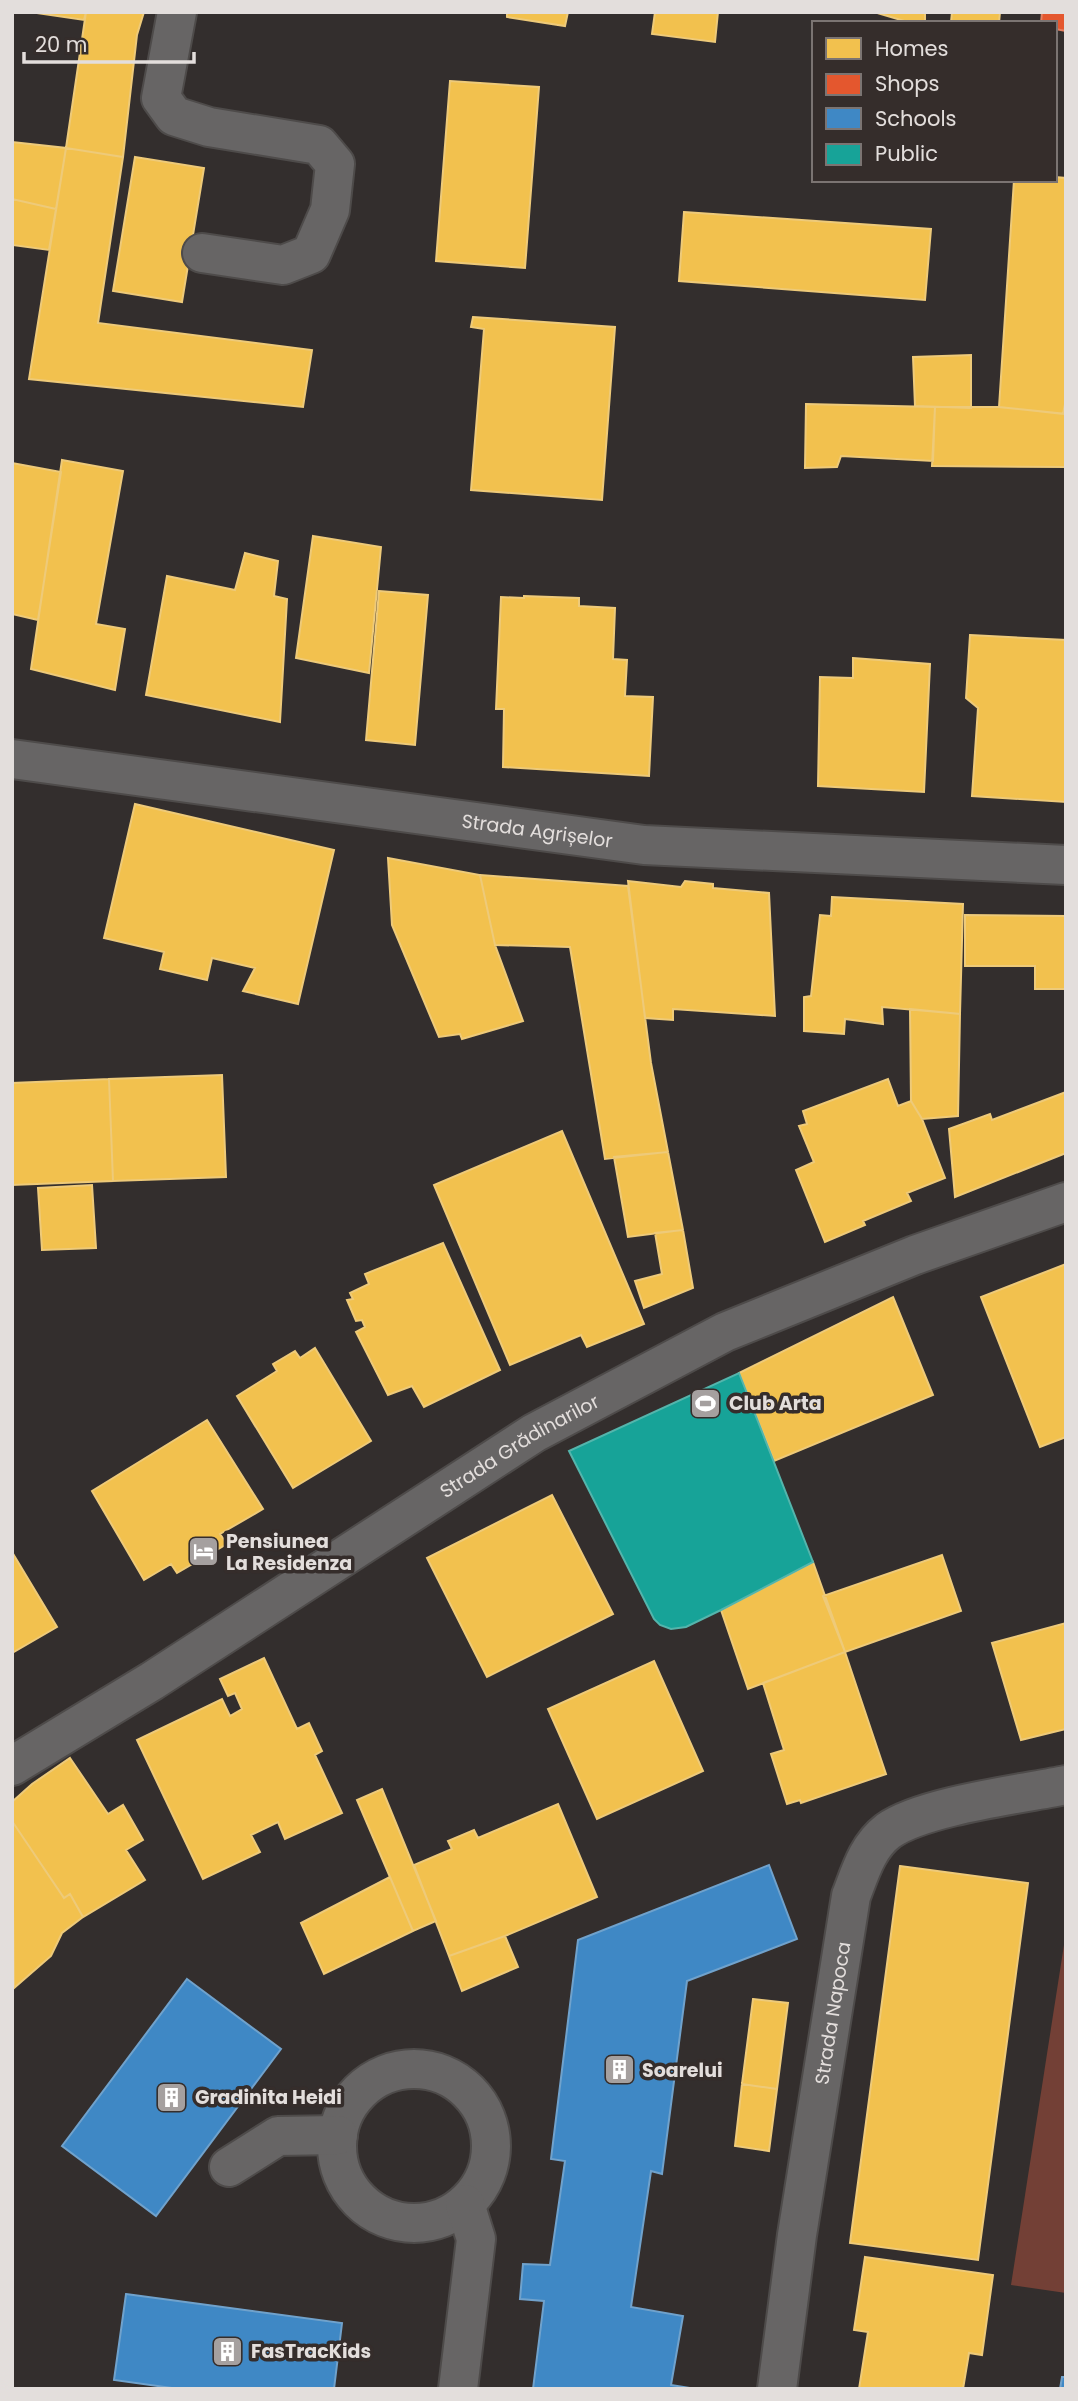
<svg xmlns="http://www.w3.org/2000/svg" width="1078" height="2401" font-family="Poppins,sans-serif">
<style>
.green{fill:#734036}
.homes{fill:#f2c14e;stroke:#eeca79;stroke-width:2}
.shops{fill:#e4572e;stroke:#e48062;stroke-width:2}
.schools{fill:#3f88c5;stroke:#70a2cc;stroke-width:2}
.public{fill:#17a398;stroke:#54b5ac;stroke-width:2}
.lines{fill:none;stroke-linecap:round;stroke-linejoin:round}
.minor-casing{stroke:#4e4b4a;stroke-width:42}
.minor{stroke:#676565;stroke-width:38}
.labels{text-anchor:middle;dominant-baseline:central;stroke-width:7;stroke-linejoin:round;paint-order:stroke}
.street-label{font-size:19px;fill:#e3dedc;stroke:#352d2b}
.poi-label{font-size:19px;font-weight:bold;fill:#e3dedc;stroke:#352d2b;text-anchor:start}
</style>
<rect width="100%" height="100%" fill="#332e2d"/>
<path class="green" d="M1066,1932V2293L1011,2285Z"/>
<path class="homes" d="M30,12H86L84,20Z
M86,12H144L137,35L123,157L66,148Z
M507,12H568L565,26L507,17Z
M655,12H718L715,42L652,34Z
M874,12H925V23H911Z
M952,12H1000L999,23H934L951,22Z
M450,81L539,87L525,268L436,261Z
M12,142L66,148L56,209L12,199Z
M66,148L123,157L98,323L312,350L303,407L29,379Z
M135,157L204,168L182,302L113,291Z
M1055,177L1066,178V399L1063,414L999,407L1014,180H1055Z
M12,199L56,209L49,250L12,245Z
M684,212L931,229L925,300L679,281Z
M473,317L615,327L602,500L471,490L484,329L471,327Z
M971,355V408L915,406L913,357Z
M806,404L935,407L933,461L841,456L837,467L805,468Z
M935,407H999L1066,414V467L932,466Z
M62,460L123,471L96,624L125,629L115,690L31,669Z
M12,463L61,472L38,620L12,614Z
M313,536L381,547L369,673L296,658Z
M245,553L278,561L274,596L287,599L280,722L146,695L167,576L235,590Z
M379,591L428,595L415,745L366,740Z
M524,596L579,598V606L615,608L613,659L627,660L625,696L653,697L649,776L503,767L504,709H496L501,597L524,598Z
M970,635L1066,640V802L972,796L978,708L966,698Z
M853,658L930,664L924,792L818,786L820,677L853,678Z
M135,804L334,850L298,1004L243,991L255,968L212,958L207,980L160,969L164,952L104,938Z
M388,858L480,875L495,945L523,1021L462,1039L460,1034L439,1037L392,925Z
M480,875L628,886L651,1063L668,1152L605,1159L570,947L495,945Z
M628,881L681,887L685,881L713,884V888L769,893L775,1016L673,1009V1020L645,1018Z
M832,897L963,904L960,1014L882,1007L883,1024L845,1019L844,1034L804,1031V997L811,996L820,915L831,916Z
M965,915L1066,916V989H1035V966H965Z
M910,1009L960,1014L958,1116L922,1119L911,1101Z
M222,1075L226,1177L113,1181L109,1079Z
M109,1079L113,1181L12,1185V1083Z
M888,1079L898,1106L911,1101L922,1119L945,1178L907,1193L911,1201L863,1221L865,1225L825,1242L796,1170L814,1162L799,1126L807,1124L803,1111Z
M1066,1092V1153L955,1197L949,1129L990,1114L992,1120Z
M562,1131L644,1324L587,1347L581,1335L510,1365L434,1185Z
M668,1152L683,1230L628,1237L614,1157Z
M92,1185L96,1248L42,1250L38,1188Z
M683,1230L693,1288L644,1308L635,1281L662,1274L655,1233Z
M443,1243L500,1370L424,1407L412,1386L388,1395L356,1332L365,1327L362,1320L356,1321L347,1300L353,1299L350,1293L369,1284L365,1274Z
M1066,1264V1437L1040,1447L981,1297Z
M893,1297L933,1395L774,1461L739,1373Z
M315,1348L371,1441L293,1488L237,1396L277,1371L273,1364L295,1351L300,1358Z
M207,1420L263,1509L220,1534L227,1544L177,1573L171,1564L144,1580L92,1491Z
M552,1495L613,1614L487,1677L427,1558Z
M12,1552L57,1627L12,1653Z
M942,1555L961,1611L845,1652L823,1596Z
M813,1562L845,1652L748,1689L721,1610Z
M1066,1623V1729L1021,1740L992,1643Z
M845,1652L886,1774L801,1803L800,1800L787,1804L771,1754L784,1750L763,1683Z
M264,1658L297,1729L309,1723L322,1751L315,1755L342,1813L285,1839L278,1822L251,1835L260,1852L203,1879L137,1740L222,1699L230,1716L242,1709L235,1693L228,1696L220,1679Z
M654,1661L703,1771L597,1819L548,1709Z
M70,1758L108,1814L123,1805L143,1840L126,1850L145,1880L83,1917L70,1894L64,1898L12,1821V1802L32,1784Z
M382,1789L436,1921L413,1931L357,1800Z
M558,1804L597,1897L505,1936L449,1956L414,1865L452,1849L448,1841L474,1830L478,1838Z
M12,1821L64,1898L70,1894L83,1917L62,1933L51,1956L14,1988Z
M900,1866L1028,1883L978,2260L850,2243Z
M390,1877L413,1931L324,1974L301,1923Z
M505,1936L518,1967L462,1991L449,1956Z
M753,1999L788,2003L777,2089L742,2084Z
M742,2084L777,2089L769,2151L735,2146Z
M865,2257L993,2275L982,2355L969,2353L963,2389H859L868,2332L854,2330Z"/>
<path class="shops" d="M1042,12H1066V31L1055,29V23H1041Z"/>
<path class="schools" d="M769,1865L797,1939L687,1981L662,2174L651,2171L631,2307L683,2316L671,2385L696,2389H533L544,2301L520,2299L523,2264L550,2265L565,2161L551,2159L578,1940Z
M187,1979L281,2049L156,2216L62,2146Z
M126,2294L342,2323L334,2389H179L114,2380Z
M1062,2377H1066V2389H1060Z"/>
<path class="public" d="M739,1373L813,1562L721,1610L686,1627L671,1629L660,1625L654,1619L569,1451Z"/>
<g class="lines">
<defs>
<g id="minor">
<path d="M177,12L161,98L174,116L209,127L319,145L335,164L330,210L311,254L283,265L202,253"/>
<path id="s1" d="M12,759L644,845L1066,865"/>
<path id="s2" d="M12,1766L152,1681L534,1433L725,1332L915,1255L1066,1202"/>
<circle cx="414" cy="2146" r="77"/>
<path d="M229,2167L278,2136L338,2135"/>
<path d="M458,2389L476,2239L465,2204"/>
<path id="s3" d="M777,2389L797,2235L851,1896C860,1873 867,1847 888,1831C923,1806 1021,1794 1066,1785"/>
</g>
</defs>
<use href="#minor" class="minor-casing"/>
<use href="#minor" class="minor"/>
</g>
<defs>
<symbol id="stadium-square" viewBox="-11 -11 22 22"><rect x="-9" y="-9" width="18" height="18" rx="4" fill="#a5a09f" stroke="#352d2b"/><path d="M0-5a6.5 5 0 1 0 0 10a6.5 5 0 1 0 0-10ZM-3.5-1.8h7v3.6h-7Z" fill="#fff"/></symbol>
<symbol id="hotel-square" viewBox="-11 -11 22 22"><rect x="-9" y="-9" width="18" height="18" rx="4" fill="#a5a09f" stroke="#352d2b"/><path d="M-6-4.5h1.5V1H6V5H4.5V3h-9V5H-6ZM-4 0a1.8 1.8 0 1 1 3.6 0ZM.5 0V-2.5h3Q6-2.5 6 0Z" fill="#fff"/></symbol>
<symbol id="building-square" viewBox="-11 -11 22 22"><rect x="-9" y="-9" width="18" height="18" rx="4" fill="#a5a09f" stroke="#352d2b"/><path d="M-4-6H4V6H1V3H-1V6H-4ZM-2.5-4.3h1.7v1.8h-1.7ZM.8-4.3h1.7v1.8H.8ZM-2.5-1h1.7V.8h-1.7ZM.8-1h1.7V.8H.8Z" fill="#fff"/></symbol>
</defs>
<g fill-rule="evenodd">
<use href="#stadium-square" x="688" y="1386" width="35" height="35"/>
<use href="#hotel-square" x="186" y="1534" width="35" height="35"/>
<use href="#building-square" x="602" y="2052" width="35" height="35"/>
<use href="#building-square" x="154" y="2080" width="35" height="35"/>
<use href="#building-square" x="210" y="2334" width="35" height="35"/>
</g>
<g class="labels">
<g class="street-label">
<text stroke="none"><textPath href="#s1" startOffset="530">Strada Agrișelor</textPath></text>
<text stroke="none"><textPath href="#s2" startOffset="600">Strada Grădinarilor</textPath></text>
<text stroke="none"><textPath href="#s3" startOffset="380">Strada Napoca</textPath></text>
</g>
<g class="poi-label">
<text x="729" y="1403">Club Arta</text>
<text x="226" y="1541">Pensiunea<tspan x="226" dy="22">La Residenza</tspan></text>
<text x="642" y="2070">Soarelui</text>
<text x="195" y="2097">Gradinita Heidi</text>
<text x="251" y="2351">FasTracKids</text>
</g>
</g>
<rect width="1078" height="2401" fill="none" stroke="#e3dedc" stroke-width="28"/>
<rect x="812" y="21" width="245" height="161" fill="#352d2b" stroke="#7b7472" stroke-width="2"/>
<rect x="826" y="38" width="35" height="21" fill="#f2c14e" stroke="#7b7472" stroke-width="2"/>
<text x="875" y="56" font-size="21" fill="#e3dedc">Homes</text>
<rect x="826" y="74" width="35" height="21" fill="#e4572e" stroke="#7b7472" stroke-width="2"/>
<text x="875" y="91" font-size="21" fill="#e3dedc">Shops</text>
<rect x="826" y="108" width="35" height="21" fill="#3f88c5" stroke="#7b7472" stroke-width="2"/>
<text x="875" y="126" font-size="21" fill="#e3dedc">Schools</text>
<rect x="826" y="144" width="35" height="21" fill="#17a398" stroke="#7b7472" stroke-width="2"/>
<text x="875" y="161" font-size="21" fill="#e3dedc">Public</text>
<path d="M24 52v10h170v-10" fill="none" stroke="#e3dedc" stroke-width="3.5"/>
<text x="35" y="52" font-size="21" fill="#e3dedc" stroke="#352d2b" stroke-width="5" paint-order="stroke">20 m</text>
</svg>
